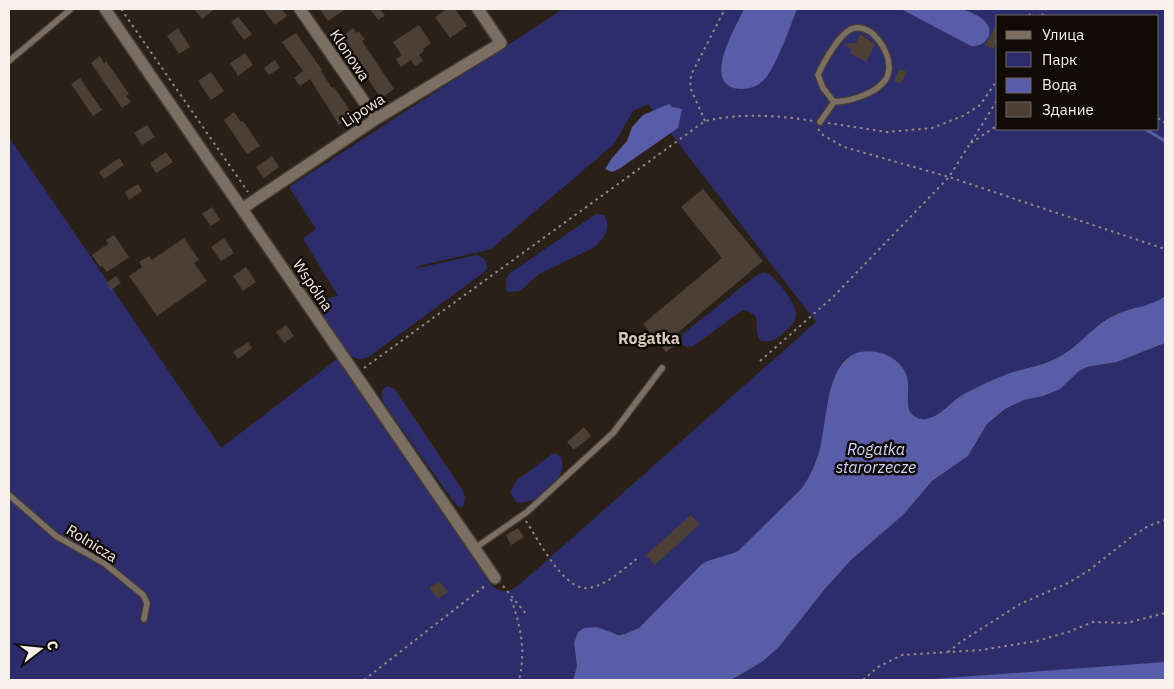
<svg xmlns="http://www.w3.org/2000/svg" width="1174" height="689" font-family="'IBM Plex Sans',sans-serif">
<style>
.green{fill:#2e2d6c;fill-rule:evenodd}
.water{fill:#595da8}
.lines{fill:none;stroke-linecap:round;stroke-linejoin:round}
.stream{stroke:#595da8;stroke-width:3}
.building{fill:#4c4036}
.service-casing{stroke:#453c36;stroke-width:8}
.minor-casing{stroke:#453c36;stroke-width:14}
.path{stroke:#928981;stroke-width:2;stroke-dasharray:2.5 4;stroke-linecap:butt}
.service{stroke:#7b6e63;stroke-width:5.5}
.minor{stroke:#7b6e63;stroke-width:11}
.labels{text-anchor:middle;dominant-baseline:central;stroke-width:5;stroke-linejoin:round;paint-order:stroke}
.street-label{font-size:15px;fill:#f7efe9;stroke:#100b07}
.neighbourhood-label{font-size:16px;font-weight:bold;fill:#d6c7bb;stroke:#100b07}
.water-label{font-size:16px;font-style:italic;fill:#ced4ff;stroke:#100b07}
</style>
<rect width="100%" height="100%" fill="#2b2017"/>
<path class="green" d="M563,9H1165V296C1151,308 1129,308 1112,316C1094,326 1082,343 1064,354C1046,365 1026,367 1007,375C988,382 971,394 953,404C945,409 936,417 927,419C919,420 915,417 910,412L907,401L908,384L844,360C832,377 830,396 827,416C822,442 817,467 801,489L738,551L730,555L715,558L639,628C632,632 625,635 616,634C601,633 595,622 578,632L574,643L577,666L573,680H9V137L221,448L337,359L492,586C502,594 510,592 519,585L816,322L648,104L633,111L614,144L491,249L419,266L414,269L476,255C485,257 487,261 487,269L483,273L370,356C361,361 356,360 348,353L321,313L319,308L324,299L338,296L303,239L316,229L289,187ZM998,16H1158V129H998Z
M596,214L604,215C612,227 604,239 595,247L539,274L520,291L509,292L506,290V280L510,273Z
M762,273C766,273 767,273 770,275C778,280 798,306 796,316C795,324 788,329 782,334C775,340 770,343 761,341C754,333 759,324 755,315L745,310L740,312L693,346L687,347L681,343L683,334L754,277Z
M1165,343V680H731L762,662L779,647L824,590L851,560L903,515L932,481L968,456L987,424L1005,409L1024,400L1043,396L1053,392L1060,388L1079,371L1087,367L1117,362Z
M387,386L395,389L398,394L463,491L465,498L463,507H459L454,502L384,404C381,397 380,390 387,386Z
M555,453L561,457C569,479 537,506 516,502L510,492L516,481L551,455Z"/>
<path class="water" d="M744,9H797C790,27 778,61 767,76C761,85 752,89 741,89C699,87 736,27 744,9Z
M901,9C914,9 953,6 964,10C971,12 983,17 987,24C995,35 983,48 971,46Z
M669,104L672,107L682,109L678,128L619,169L612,172L605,169L612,158L627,141L632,127L643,115Z
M1165,296V343L1117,362L1087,367L1079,371L1060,389L1053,392L1043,396L1024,400L1005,409L987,424L968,456L932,481L903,515L851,560L824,590L779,647L762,662L731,680H573L577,666L574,643L578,632L584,628L597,627L618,635L625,634L639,628L701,565C712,557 726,557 738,551L801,489C810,477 816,463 820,448C829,414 825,344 876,352C889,354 901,362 906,374C911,387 905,400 910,412C915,417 919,420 926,419C942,416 951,401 964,394C979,386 998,377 1013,372C1031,367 1048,364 1064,354C1082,343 1095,324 1115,315C1131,307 1151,307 1165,296Z
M1165,662V680H920Z"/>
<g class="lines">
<path class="stream" d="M1145,129L1165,141"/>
</g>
<path class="building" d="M194,9H215L202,19Z
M263,9H282L287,16L275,25Z
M320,9H346L328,21Z
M370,9H380L385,16L378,20Z
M447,9H455L467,26L450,38L435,17Z
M238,17L252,34L244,40L231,22Z
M998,22V40L993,49L985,45Z
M419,25L431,43L423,49L424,51L419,55L423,61L415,66L411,60L401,67L396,59L402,55L393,42Z
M178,28L190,47L179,54L167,36Z
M353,28L356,33L359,31L361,35L365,39L362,41L394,89L381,98L340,38Z
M296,33L322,70L321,71L332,88L334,87L353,115L339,125L310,79L300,86L294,78L303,71L282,42Z
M860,34L875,44L866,62L850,53L852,50L843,44L856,43Z
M245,53L253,65L238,76L230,63Z
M100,56L104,63L106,61L129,94L126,96L131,102L122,108L91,63Z
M275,60L280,68L269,75L264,68Z
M900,69L907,72L901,84L894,80Z
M211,72L224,91L211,100L198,81Z
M80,78L102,110L93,116L71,84Z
M234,112L241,122L243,121L260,146L247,154L224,120Z
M147,125L155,137L142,145L134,133Z
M166,152L173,162L156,173L150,163Z
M272,156L279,167L264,178L256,167Z
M119,158L124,165L104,179L99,172Z
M138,184L142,191L129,200L125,192Z
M703,189L763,261L669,340L674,346L666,352L643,324L722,258L681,207Z
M212,207L220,220L211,226L202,214Z
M114,235L129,257L107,272L102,266L100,267L92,255L108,244L106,240Z
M184,238L199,260L194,263L207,281L157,316L129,276L142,267L139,262L149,256L152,260Z
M224,238L234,253L221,261L211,247Z
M246,267L256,282L243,291L233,276Z
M116,276L121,283L111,290L106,283Z
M286,325L294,336L284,343L276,332Z
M248,342L252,348L238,359L233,352Z
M584,427L591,436L574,450L567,442Z
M691,515L700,524L655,565L646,555Z
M518,528L524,537L511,545L506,535Z
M439,581L448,592L438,599L429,588Z"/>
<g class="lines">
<defs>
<path id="service" d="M9,61L71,9
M820,122L834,102C852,101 889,91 889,68C890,52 873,25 855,28C841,30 823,63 818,75L823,88L834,102
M9,495L56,536L104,563L143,595L147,603L144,619
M475,548L527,512L613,433L662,368"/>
<path id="minor" d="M105,9L495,578
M300,9L376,119
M243,208L376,119L501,43L478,9"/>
</defs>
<use href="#service" class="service-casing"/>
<use href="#minor" class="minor-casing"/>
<path class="path" d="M121,9L248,192
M1029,16L1032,9
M1042,16L1045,9
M1158,118L1165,123
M705,121L690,87L691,75L725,9
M828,123L887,132L932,128L963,116L980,105L998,79
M818,129L823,135L844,147L949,177L1165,249
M971,143L998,125
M760,361L833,297L949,177L998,99
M364,368L705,121C741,113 777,115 813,121
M526,521C538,539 564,592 589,588C607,585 623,569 638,558
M503,586L527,615
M511,599C521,627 526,651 519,680
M948,652L962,641L1020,604L1068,583L1088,571L1130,538L1148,526L1165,520
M364,680L486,585
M863,680L878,667L902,655L981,650L1037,641L1068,632L1093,622L1127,623L1165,613"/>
<use href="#service" class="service"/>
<use href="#minor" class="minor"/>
</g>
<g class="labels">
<g class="street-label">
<text transform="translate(350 55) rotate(56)">Klonowa</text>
<text transform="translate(363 110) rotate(-33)">Lipowa</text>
<text transform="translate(313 285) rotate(56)">Wspólna</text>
<text transform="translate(92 543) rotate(32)">Rolnicza</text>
</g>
<g class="neighbourhood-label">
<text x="649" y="338">Rogatka</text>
</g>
<g class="water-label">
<text x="876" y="449">Rogatka<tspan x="876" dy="18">starorzecze</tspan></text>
</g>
</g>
<rect width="1174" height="689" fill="none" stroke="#f7efe9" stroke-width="20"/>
<rect x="996" y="15" width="162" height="115" fill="#100b07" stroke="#6c6661"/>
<rect x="1006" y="31" width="25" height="8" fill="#7b6e63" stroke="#6c6661"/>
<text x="1042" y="40" font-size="15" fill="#f7efe9">Улица</text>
<rect x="1006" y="52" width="25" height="15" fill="#2e2d6c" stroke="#6c6661"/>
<text x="1042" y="65" font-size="15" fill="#f7efe9">Парк</text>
<rect x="1006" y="78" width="25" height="15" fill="#595da8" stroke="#6c6661"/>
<text x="1042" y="90" font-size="15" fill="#f7efe9">Вода</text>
<rect x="1006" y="102" width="25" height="15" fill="#4c4036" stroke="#6c6661"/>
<text x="1042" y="115" font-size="15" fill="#f7efe9">Здание</text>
<g transform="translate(40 649) rotate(74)" stroke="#100b07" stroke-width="4" paint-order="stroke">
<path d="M0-4L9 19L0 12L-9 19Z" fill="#f7efe9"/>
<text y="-8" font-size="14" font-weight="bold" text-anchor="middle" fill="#f7efe9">С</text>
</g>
</svg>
